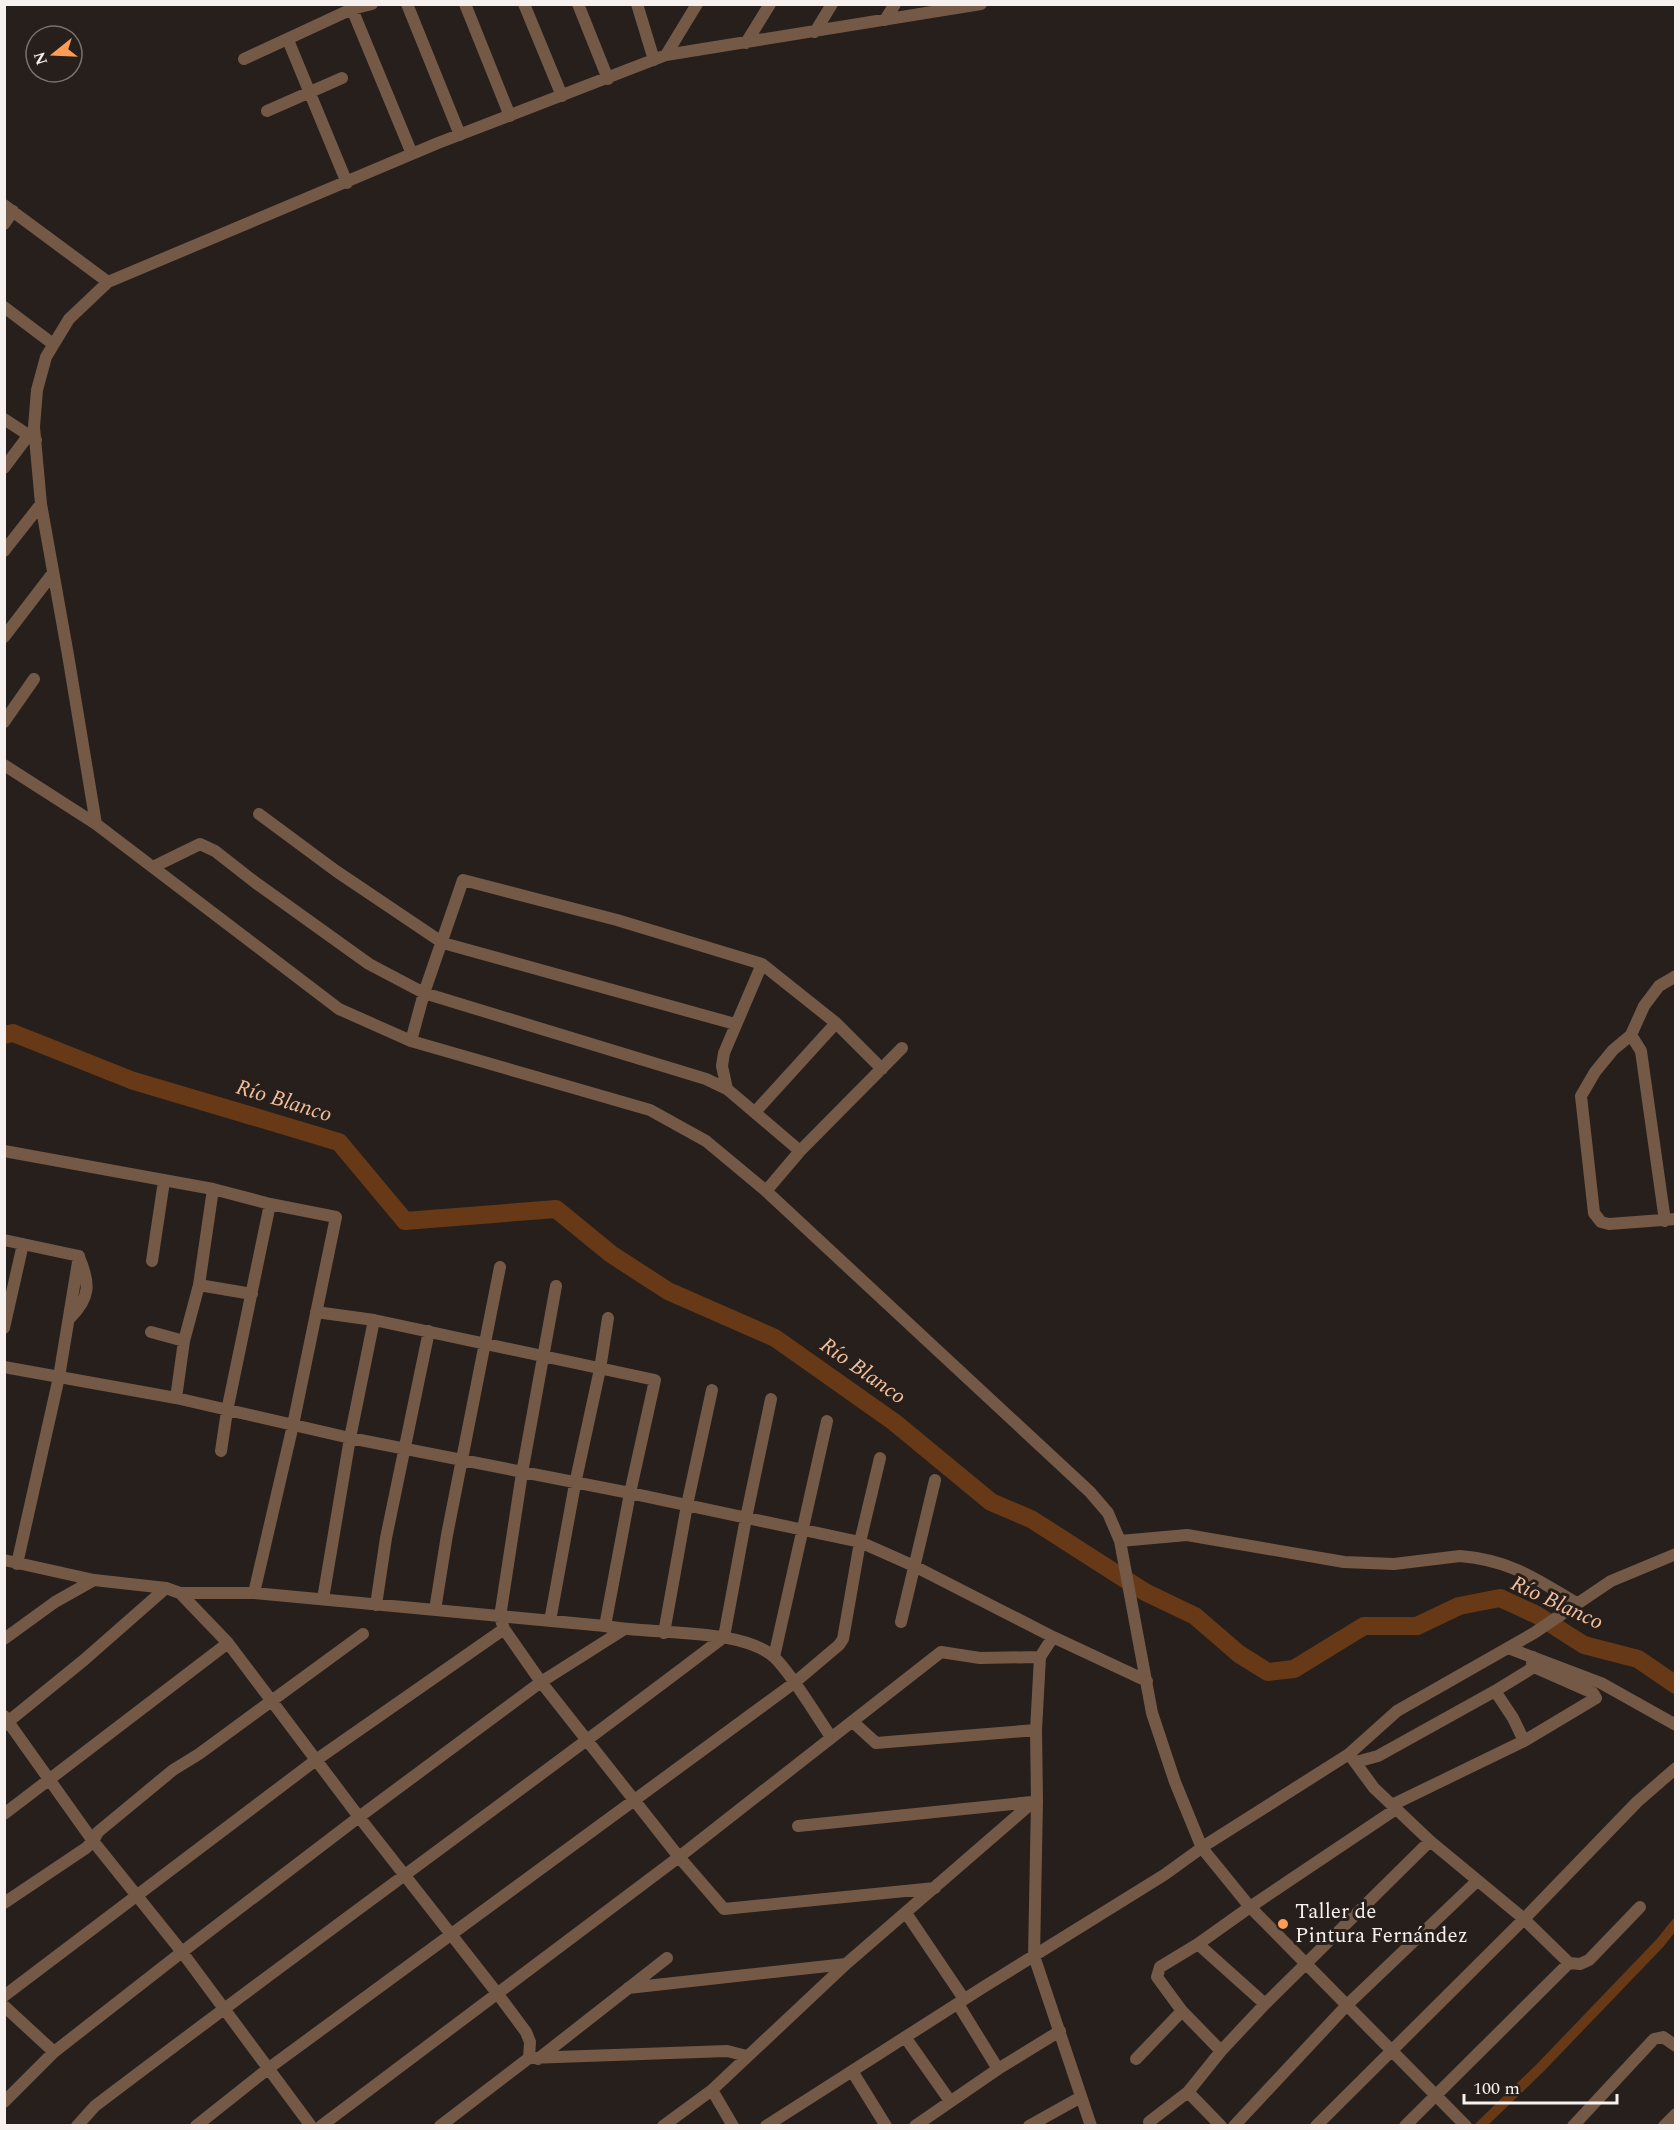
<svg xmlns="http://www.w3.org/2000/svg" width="1680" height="2130" font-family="Spectral,serif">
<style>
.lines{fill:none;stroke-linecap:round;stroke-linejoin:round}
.canal{stroke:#683916;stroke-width:10}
.river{stroke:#683916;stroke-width:18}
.street{stroke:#745946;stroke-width:12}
.poi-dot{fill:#fd9c56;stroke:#261f1b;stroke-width:2}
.labels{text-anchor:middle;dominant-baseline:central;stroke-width:6;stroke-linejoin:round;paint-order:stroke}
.poi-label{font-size:21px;fill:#f6f1ee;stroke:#261f1b;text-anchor:start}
.water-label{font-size:22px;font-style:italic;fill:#f5bf9b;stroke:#261f1b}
</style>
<rect width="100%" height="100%" fill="#261f1b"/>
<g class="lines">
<path class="canal" d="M1480,2126L1540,2068L1660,1943L1676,1923"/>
<path class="river" d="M4,1035L13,1033L131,1080L339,1142L405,1221L556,1209L611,1254L668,1291L775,1338L894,1422L991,1502L1031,1519L1145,1592L1195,1616L1239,1654L1268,1672L1294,1669L1364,1626H1417L1459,1606L1500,1598L1537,1615L1584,1645L1638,1659L1676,1685"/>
<path class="street" d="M407,4L460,135
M465,4L510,116
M524,4L562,96
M578,4L608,79
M637,4L654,60
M352,9L412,154
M885,20L895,4
M815,32L832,4
M288,40L347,183
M746,43L770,4
M666,55L697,4
M244,59L352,9L372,4
M267,111L342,78
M4,205L108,282
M4,224L13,211
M4,307L53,344
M4,419L36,440
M4,468L28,436
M4,551L41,504
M4,637L53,573
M4,722L34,679
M4,765L96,824L339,1009L411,1041L650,1110L706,1141L766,1191L1090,1492L1108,1513L1120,1541L1152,1713L1175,1782L1202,1848L1250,1907L1466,2126
M259,814L336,871L443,943L735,1024
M96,824L68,655L41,504L34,427L37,390L46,357L69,319L108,282L438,143L666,55L981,4
M153,867L200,844L215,851L256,883L369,964L424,993L706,1079L727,1089L800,1151
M1676,976L1659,986L1644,1006L1631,1035L1613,1050L1595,1072L1581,1096L1594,1213L1601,1222L1609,1224L1676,1219
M1631,1035L1641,1051L1665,1221
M411,1041L424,993L463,880L617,920L762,964L836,1023L882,1069
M727,1089L722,1066L724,1053L762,964
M755,1112L836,1023
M4,1151L213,1189L270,1204L336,1217L293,1425L254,1593
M766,1191L800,1151L902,1048
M4,1240L79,1256
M152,1261L164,1181
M199,1285L252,1294
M556,1286L522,1473L500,1617L504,1629L541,1682L679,1857L724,1909L935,1888
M316,1312L374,1320L655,1380L630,1493L605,1626
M70,1318C91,1297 90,1283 79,1257
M4,1328L23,1244
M151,1332L184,1341
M4,1367L176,1398L350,1438L630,1493L860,1542L914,1566L1053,1637L1147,1681
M176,1398L184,1341L199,1285L213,1189
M221,1451L227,1411L270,1204
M1120,1541L1187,1535L1344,1562L1394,1564L1460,1556C1510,1560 1536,1579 1578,1604
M4,1560L94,1580L166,1588L180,1593H254L605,1626C650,1635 743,1627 775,1658C794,1677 815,1714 831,1737
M17,1564L59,1377L79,1256
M180,1593L228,1643L359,1817L497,1993L526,2032L530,2042L529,2058L727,2051L747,2056
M323,1599L350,1438L374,1320
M376,1605L386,1538L429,1331
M435,1610L447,1535L500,1267
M550,1621L575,1484L600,1369L608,1318
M901,1622L935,1480
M664,1633L687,1505L712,1390
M1053,1637L1040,1657L1036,1730L1037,1801L1034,1956L1091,2126
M4,1639L55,1602L94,1580
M1508,1648L1601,1683L1676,1725
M774,1657L827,1421
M1495,1691L1534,1667
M4,1716L93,1841L182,1952L311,2126
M853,1722L876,1743L1036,1730
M4,1725L84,1660L166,1588
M1349,1754L1374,1788L1392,1805L1430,1841L1524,1919L1569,1963L1580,1964L1589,1960L1640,1907
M1356,1762L1378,1756L1495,1691L1513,1718L1524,1741
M1392,1805L1524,1741L1596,1698L1593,1693L1534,1667L1532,1664L1533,1657
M4,1814L228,1643
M798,1826L1032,1802
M4,1903L86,1848L93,1841L98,1832L173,1770L199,1754L363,1634
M906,1913L964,1999
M628,1988L846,1964
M4,1996L316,1760L504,1629
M958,2004L998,2069
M1265,2004L1198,1944L1250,1907L1396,1809
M4,2006L54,2052
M1182,2011L1221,2051
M905,2037L950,2101
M538,2059L667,1958
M1136,2059L1182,2011L1157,1977L1160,1967L1198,1944
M852,2071L886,2126
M712,2090L733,2126
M1188,2092L1221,2126
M4,2102L54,2052L182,1952L359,1817L541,1682L623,1630
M1149,2122L1188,2092L1221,2051L1265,2004L1430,1841
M77,2126L95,2106C303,1948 516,1795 724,1637L746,1518L771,1399
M196,2126L269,2068L794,1683L839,1645L843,1639L860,1542L880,1458
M321,2126L679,1857L941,1652L980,1658L1040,1657
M440,2126L529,2058
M663,2126L712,2090L846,1964L1033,1802L1037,1801
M766,2126L982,1988L1164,1875L1207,1844L1349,1754L1397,1711L1534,1633L1611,1581L1676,1554
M915,2126L998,2069L1060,2031
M1029,2126L1081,2097
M1234,2126L1347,2005L1477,1881
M1316,2126L1524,1919L1637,1802L1676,1768
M1405,2126L1569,1963
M1573,2126L1654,2039L1663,2037L1676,2046
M1664,2126L1676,2114"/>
</g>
<circle class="poi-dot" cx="1283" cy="1924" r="6"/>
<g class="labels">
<g class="poi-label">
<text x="1295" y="1912">Taller de<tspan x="1295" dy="24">Pintura Fernández</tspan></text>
</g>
<g class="water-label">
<text transform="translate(284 1101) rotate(17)">Río Blanco</text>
<text transform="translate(863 1371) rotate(35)">Río Blanco</text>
<text transform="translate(1557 1603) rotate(25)">Río Blanco</text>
</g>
</g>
<rect width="1680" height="2130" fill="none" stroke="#f6f1ee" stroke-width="12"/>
<g transform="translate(54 54) rotate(252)"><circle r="28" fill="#261f1b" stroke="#79736f" stroke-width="1.5"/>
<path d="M0-4.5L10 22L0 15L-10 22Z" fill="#fd9c56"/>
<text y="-9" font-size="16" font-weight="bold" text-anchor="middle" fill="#f6f1ee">N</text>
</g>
<path d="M1464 2094v9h153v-9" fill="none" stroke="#f6f1ee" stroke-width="3"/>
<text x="1473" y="2094" font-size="18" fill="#f6f1ee" stroke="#261f1b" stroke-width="4.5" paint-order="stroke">100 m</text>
</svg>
